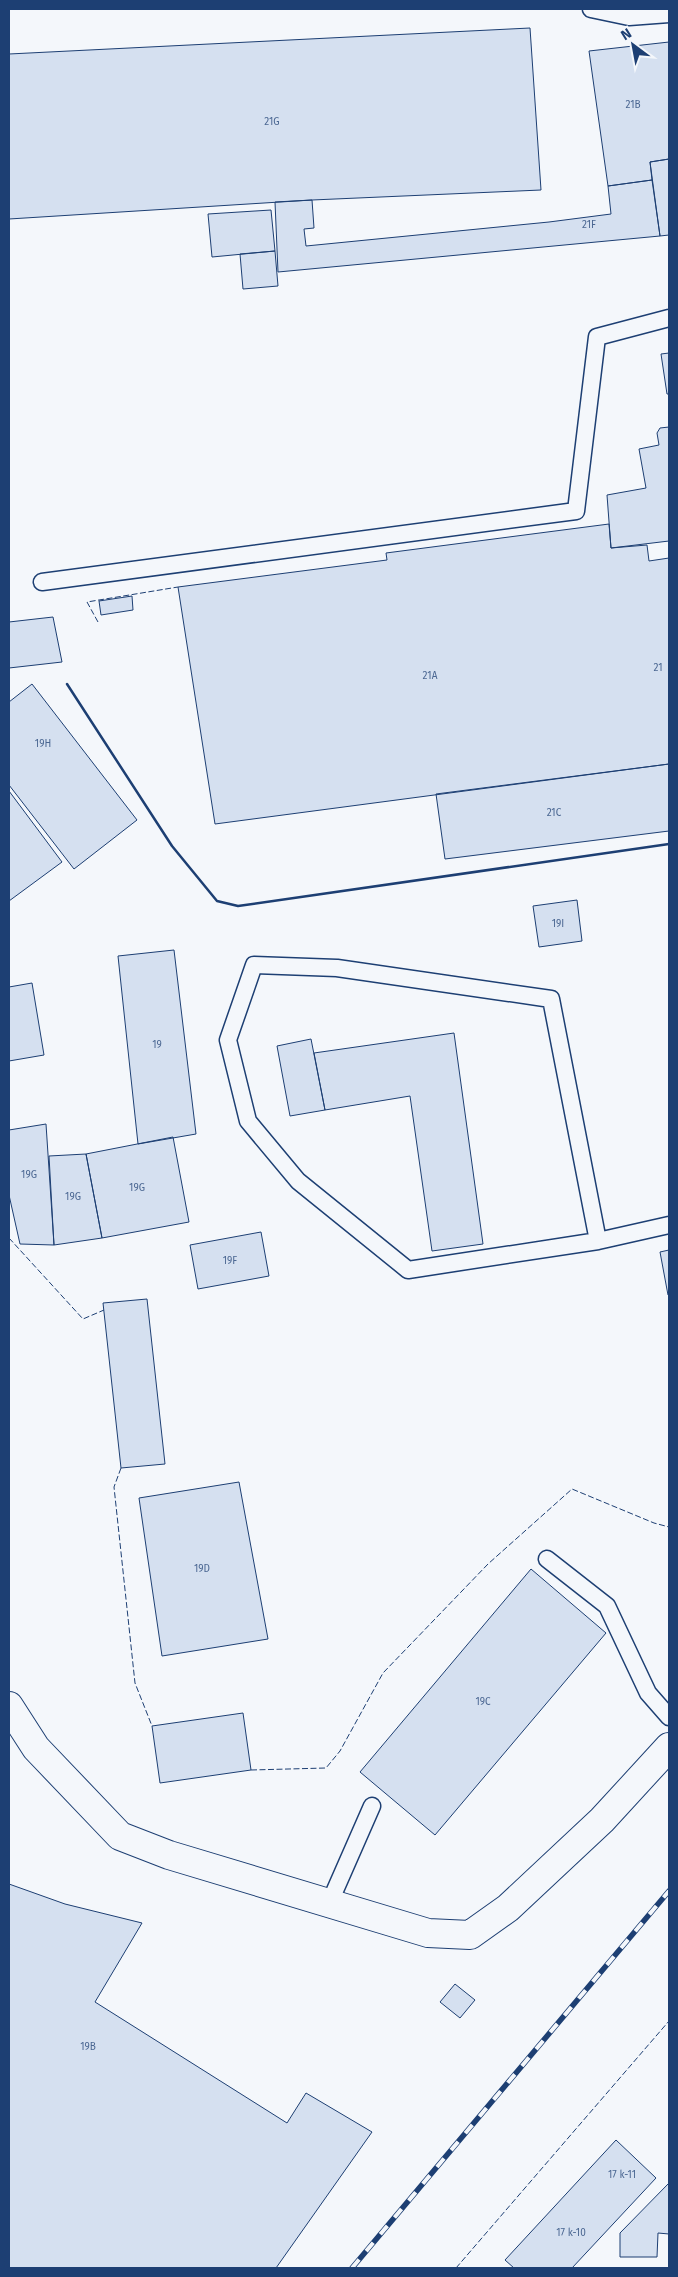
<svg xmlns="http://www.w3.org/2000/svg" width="678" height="2277" font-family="'Fira Sans',sans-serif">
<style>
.building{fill:#d5e0f0;stroke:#1d3f73}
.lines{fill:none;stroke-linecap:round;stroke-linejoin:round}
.lane-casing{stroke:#1d3f73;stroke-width:19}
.street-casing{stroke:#1d3f73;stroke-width:30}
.lane{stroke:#f4f7fb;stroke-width:16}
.street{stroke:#f4f7fb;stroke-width:28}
.rail-casing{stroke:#1d3f73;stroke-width:5.5}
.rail{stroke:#f4f7fb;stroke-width:4;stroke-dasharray:11;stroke-linecap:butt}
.fence{stroke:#1d3f73;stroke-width:1;stroke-dasharray:6 2.5;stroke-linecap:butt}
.wall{stroke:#1d3f73;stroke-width:2.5}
.labels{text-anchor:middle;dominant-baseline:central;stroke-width:4;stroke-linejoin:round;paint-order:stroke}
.number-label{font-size:10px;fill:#4b6792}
</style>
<rect width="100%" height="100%" fill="#f4f7fb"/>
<path class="building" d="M530,28L541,190L312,200L9,219V54Z
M669,42V159L650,162L652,180L608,186L589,51Z
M669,159V235L660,236L650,162Z
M652,180L660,236L278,272L275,202L312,200L314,228L304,229L306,246L549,222L611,214L608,186Z
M271,210L275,251L212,257L208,214Z
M275,251L278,286L243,289L240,254Z
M669,353V394H667L661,354Z
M669,427V541L611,548L607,495L646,488L639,449L659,445L657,433L660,428Z
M609,524L611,548L647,545L649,561L669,558V764L215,824L178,587L387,560L386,553Z
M132,596L133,610L101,615L99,601Z
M53,617L62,662L9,668V622Z
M32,684L137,820L74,869L9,785V702Z
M669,764V831L445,859L436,794Z
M9,791L62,862L9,901Z
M577,900L582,941L539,947L533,906Z
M174,950L196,1134L138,1144L118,956Z
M32,983L44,1055L9,1061V987Z
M454,1033L483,1244L432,1251L410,1096L325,1110L314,1053Z
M311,1039L325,1110L290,1116L277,1046Z
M46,1124L54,1245L20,1244L9,1195V1130Z
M173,1137L189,1222L102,1238L86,1154Z
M86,1154L102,1238L54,1245L49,1156Z
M261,1232L269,1276L198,1289L190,1245Z
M669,1250V1295H668L660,1252Z
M147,1299L165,1464L121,1468L103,1303Z
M239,1482L268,1639L162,1656L139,1498Z
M531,1569L606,1633L435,1835L360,1772Z
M243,1713L251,1770L160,1783L152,1726Z
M9,1884L65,1904L142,1923L95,2002L287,2123L306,2093L372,2132L276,2268H9Z
M455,1984L475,2000L460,2018L440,2002Z
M616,2140L656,2178L572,2268H514L505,2260Z
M669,2183V2234L658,2233L657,2257H620V2233Z"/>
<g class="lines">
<defs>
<path id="lane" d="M591,9L629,17L669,14
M42,582L576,511L597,337L669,318
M598,1241L551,999L337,968L254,965L228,1040L248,1121L298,1181L408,1270L598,1241L669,1225
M547,1559L607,1606L648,1693L669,1717
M329,1904L372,1806"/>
<path id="street" d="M9,1706L36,1748L120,1836L169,1855L428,1933L470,1935L508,1908L602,1820L669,1747"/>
</defs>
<use href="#lane" class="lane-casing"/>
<use href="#street" class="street-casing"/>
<use href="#lane" class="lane"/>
<use href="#street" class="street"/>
<defs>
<path id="rail" d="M352,2268L669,1891"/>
</defs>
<use href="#rail" class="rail-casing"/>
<use href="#rail" class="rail"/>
<path class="fence" d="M98,622L87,602L178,587
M9,1238L83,1319L104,1310
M121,1468L114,1487L135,1683L152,1726
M251,1770L326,1768L340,1751L383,1673L488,1564L572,1489L654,1523L669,1527
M456,2268L669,2021"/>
<path class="wall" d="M67,684L172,846L217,901L238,906L669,844"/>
</g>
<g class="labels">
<g class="number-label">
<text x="633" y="105">21B</text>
<text x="272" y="122">21G</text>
<text x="589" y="225">21F</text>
<text x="658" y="668">21</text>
<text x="430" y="676">21A</text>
<text x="43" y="744">19H</text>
<text x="554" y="813">21C</text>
<text x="558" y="924">19I</text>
<text x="157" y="1045">19</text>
<text x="29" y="1175">19G</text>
<text x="137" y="1188">19G</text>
<text x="73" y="1197">19G</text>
<text x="230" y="1261">19F</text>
<text x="202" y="1569">19D</text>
<text x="483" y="1702">19C</text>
<text x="88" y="2047">19B</text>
<text x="622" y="2175">17 k-11</text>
<text x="571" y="2233">17 k-10</text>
</g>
</g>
<rect width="678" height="2277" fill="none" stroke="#1d3f73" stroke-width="20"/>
<g transform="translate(633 45) rotate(328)" stroke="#f4f7fb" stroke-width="4" paint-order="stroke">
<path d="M0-4L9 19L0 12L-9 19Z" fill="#1d3f73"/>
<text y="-8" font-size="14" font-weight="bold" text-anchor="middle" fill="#1d3f73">N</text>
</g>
</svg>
